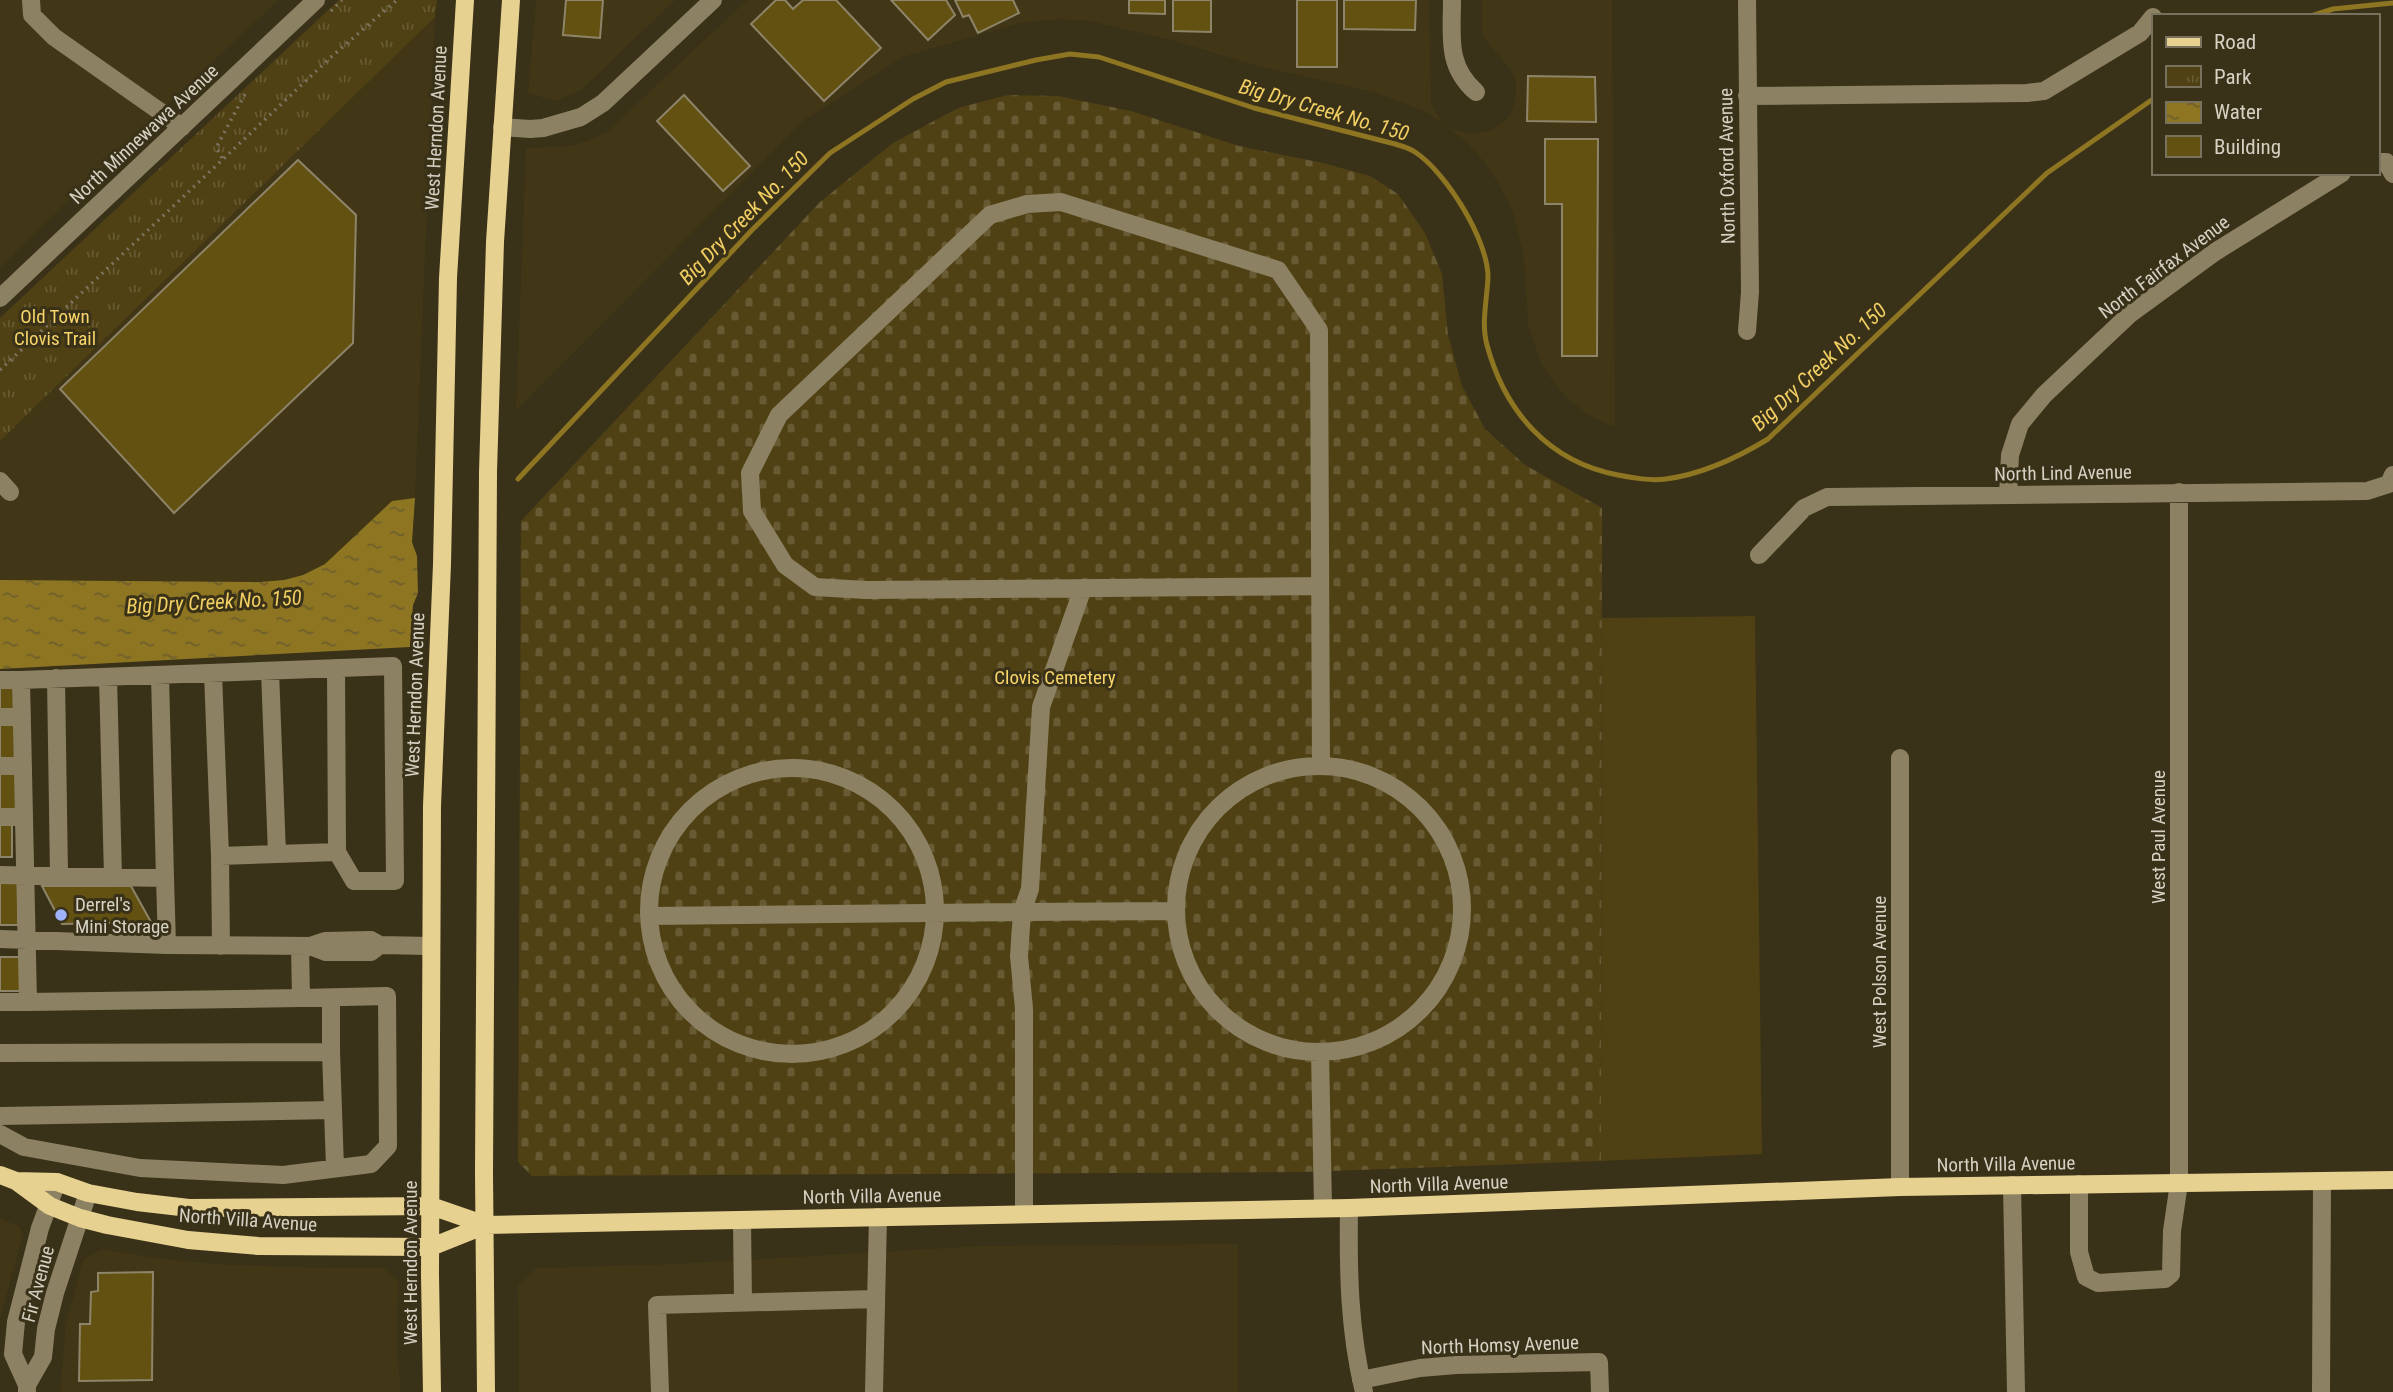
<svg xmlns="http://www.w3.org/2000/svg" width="2393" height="1392" font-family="'Roboto Condensed',sans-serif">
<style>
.built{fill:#413616}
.green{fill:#4f4113}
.cemetery{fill:url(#cemetery-stones)}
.park{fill:url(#park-tufts)}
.water{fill:url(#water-ripples)}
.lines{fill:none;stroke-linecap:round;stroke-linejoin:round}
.stream{stroke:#8d7522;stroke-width:5}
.building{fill:#635111;stroke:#8d8469;stroke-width:2}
.path{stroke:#7d7562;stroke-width:3.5;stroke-dasharray:2 5;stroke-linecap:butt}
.minor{stroke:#8c8263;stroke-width:18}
.major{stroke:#e7d190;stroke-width:18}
.poi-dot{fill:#9fb3fd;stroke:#3a3119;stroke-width:2.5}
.labels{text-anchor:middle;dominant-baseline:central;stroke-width:6;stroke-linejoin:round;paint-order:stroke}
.street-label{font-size:19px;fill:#d6d1c3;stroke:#3a3119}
.park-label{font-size:19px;fill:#f7d569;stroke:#3a3119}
.poi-label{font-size:19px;fill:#d6d1c3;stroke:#3a3119;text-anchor:start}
.water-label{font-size:21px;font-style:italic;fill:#f0ce62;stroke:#3a3119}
</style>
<defs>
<pattern id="cemetery-stones" width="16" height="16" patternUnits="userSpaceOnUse" patternTransform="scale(1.75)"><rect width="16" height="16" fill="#4f4113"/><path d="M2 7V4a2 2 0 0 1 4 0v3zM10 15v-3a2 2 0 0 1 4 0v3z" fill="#685b34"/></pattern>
<pattern id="park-tufts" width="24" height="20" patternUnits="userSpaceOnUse" patternTransform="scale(1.75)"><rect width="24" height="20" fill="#4f4113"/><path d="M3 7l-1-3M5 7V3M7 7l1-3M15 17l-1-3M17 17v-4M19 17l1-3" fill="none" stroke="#685b34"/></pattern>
<pattern id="water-ripples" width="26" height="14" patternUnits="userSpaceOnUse" patternTransform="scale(1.75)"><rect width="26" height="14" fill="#8d7522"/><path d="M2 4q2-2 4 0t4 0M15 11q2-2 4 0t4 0" fill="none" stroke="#6e5f2c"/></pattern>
</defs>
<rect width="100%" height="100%" fill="#3a3119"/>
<path class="built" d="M0,0H279L179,93L0,268Z
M536,0H675L581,90L555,101L528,93Z
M747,0H1429L1431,103L1440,119L1447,126L1455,130L1473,134L1491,131L1506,120L1511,113L1516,94V80L1510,69L1487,42L1482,33V0H1612L1615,427L1587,414L1569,400L1554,383L1541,363L1528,325L1524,256L1512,210L1500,186L1485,163L1467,143L1447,126L1424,111L1378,93L1258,66L1171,40L1090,21L1059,19L1020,23L903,57L803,121L516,411L526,148L571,146L590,140L608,131Z
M435,17L415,498L392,501L325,564L303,575L284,580L260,582L0,580V441Z
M0,1219L19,1226L23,1234L0,1319Z
M1238,1244V1392H519L518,1285L537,1268L676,1264L979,1246Z
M102,1249L157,1258L213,1264L291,1267L385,1268L398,1281L397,1355L401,1392H60L66,1324L83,1260Z"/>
<path class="green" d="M1755,616L1762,1154L1601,1161L1602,618Z"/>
<path class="cemetery" d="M1008,95L1058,96L1131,111L1239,146L1323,163L1370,176L1398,194L1425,233L1442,274L1448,335L1462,386L1485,429L1525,465L1602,508L1601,1161L1303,1172L532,1176L518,1162L521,521L820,202L893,143L958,108Z"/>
<path class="park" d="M339,0H437L435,17L0,441V318Z"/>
<path class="water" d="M415,498L412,542L417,556L418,593L413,605L410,647L0,669V580L260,582L284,580L303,575L325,564L392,501Z"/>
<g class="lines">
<path class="stream" d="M2311,16L2333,9L2393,3
M518,479L752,230L830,153L913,99L946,82L1036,60L1070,54L1099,57L1254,108L1395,144C1402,146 1409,148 1415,152C1446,172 1488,240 1488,277C1487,300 1481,323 1487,345C1505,412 1549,462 1618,475C1634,478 1650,481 1666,479C1703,474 1737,458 1768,439L2047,173L2153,99"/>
</g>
<path class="building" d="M566,0H603L600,38L563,35Z
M776,0H785L793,9L803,0H836L881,48L824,101L751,24Z
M891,0H946L955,15L928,40Z
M955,0H1013L1019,13L978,33L969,15L963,17Z
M1129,0H1165V14L1129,13Z
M1173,0H1211V32L1173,31Z
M1297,0H1337V67H1297Z
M1344,0H1416L1415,30L1344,29Z
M1528,76L1595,77L1596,122L1527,121Z
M684,95L750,166L723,191L657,121Z
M1545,139H1598L1597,356H1562V204H1545Z
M298,160L356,215L353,343L174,513L60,389Z
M0,688H15V710H0Z
M0,724H15V760H0Z
M0,770H16V809H0Z
M0,823H12V857H0Z
M0,882H18V925H0Z
M42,886H131L151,922L62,924Z
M0,957H22V991H0Z
M153,1272L152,1380L79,1381L80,1324H90L91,1292L98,1291V1273Z"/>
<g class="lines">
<path class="path" d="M331,11L342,0
M222,158L217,149L218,144L245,94
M0,370L330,58L397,0"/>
<path class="minor" d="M31,0L32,15L54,37L182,127
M1452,0C1452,36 1446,66 1476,92
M1747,96L2027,93L2044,91L2140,33L2153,17
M502,127L530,129L543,128L581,117L603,103L713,0
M2377,162H2386L2393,174
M0,298L316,0
M1747,331L1750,292L1747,0
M0,481L10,492
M2008,495L2010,455L2020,424L2044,395L2130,314L2215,252L2342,173
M1759,555L1804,508L1827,497L2367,491L2389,484L2393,475
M1320,586L866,590L815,587L785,565L752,511L750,473L779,415L990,215L1027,204L1061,202L1278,270L1319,330L1321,766
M1083,588L1041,707L1030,889L1022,912L1176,911
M270,671L277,854
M213,673L220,856
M160,675L165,878
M108,677L113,877
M56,678L59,875
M0,680H21L28,1002H0
M21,680L393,666L395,881H354L337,852L336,668
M0,717H22
M1900,758V1187
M0,766H23
M1176 909a143 143 0 1 1 286 0a143 143 0 1 1-286 0Z
M649 911a143 143 0 1 1 286 0a143 143 0 1 1-286 0Z
M0,817H24
M0,875L165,878L167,945
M649,916L1022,912L1019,956L1024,1009V1213
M0,939L167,945L310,946
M380,945L371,952H326L310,946L325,941L371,940L380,945L430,946
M221,946L220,856L337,852
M331,998V1052
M28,1002L301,998L300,946
M1320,1052L1323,1208
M0,1053L331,1052L335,1168
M0,1116L333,1110
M0,1134L24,1147L140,1168L283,1175L371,1164L388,1146L387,996L301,998
M2079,1184V1252L2086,1277L2098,1283L2165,1279L2171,1274L2172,1231L2179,1183V492
M2012,1185L2016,1392
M1349,1208C1348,1270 1349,1331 1364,1392
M742,1220L743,1302
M1361,1380L1420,1368L1456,1365L1599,1362L1600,1392
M27,1385L43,1357L46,1329L55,1293L88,1193
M27,1392V1385L13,1354L16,1322L40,1228L57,1182
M660,1392L657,1305L876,1299
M874,1392L878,1217
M2321,1392L2322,1181"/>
<path class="major" d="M0,1175L16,1181L50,1206L80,1218L107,1225L188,1240L258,1246L431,1247L486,1225L1349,1208L1900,1187L2393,1180
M16,1181L57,1182L88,1193L137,1202L189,1208L431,1206L486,1225
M432,1392L430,1275L432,806L442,564L448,278L465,0
M486,1392L484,1173L488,472L495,242L511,0"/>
</g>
<circle class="poi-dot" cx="61" cy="915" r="7"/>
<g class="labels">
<g class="street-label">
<text transform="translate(436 128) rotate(-87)">West Herndon Avenue</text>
<text transform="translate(144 134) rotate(-43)">North Minnewawa Avenue</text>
<text transform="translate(1727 166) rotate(-91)">North Oxford Avenue</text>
<text transform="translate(2164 267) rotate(-37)">North Fairfax Avenue</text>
<text transform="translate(2063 473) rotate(-1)">North Lind Avenue</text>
<text transform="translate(415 695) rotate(-88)">West Herndon Avenue</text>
<text transform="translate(2158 837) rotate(-90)">West Paul Avenue</text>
<text transform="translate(1879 972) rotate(-90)">West Polson Avenue</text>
<text transform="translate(2006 1164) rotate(-1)">North Villa Avenue</text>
<text transform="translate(1439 1184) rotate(-2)">North Villa Avenue</text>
<text transform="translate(872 1196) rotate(-1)">North Villa Avenue</text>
<text transform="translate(248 1220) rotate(4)">North Villa Avenue</text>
<text transform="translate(410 1263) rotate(-90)">West Herndon Avenue</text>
<text transform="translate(38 1284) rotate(-75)">Fir Avenue</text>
<text transform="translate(1500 1345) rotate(-2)">North Homsy Avenue</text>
</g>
<g class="park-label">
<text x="55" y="316">Old Town<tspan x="55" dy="22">Clovis Trail</tspan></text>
<text x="1055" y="677">Clovis Cemetery</text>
</g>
<g class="poi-label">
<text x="75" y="904">Derrel's<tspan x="75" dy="22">Mini Storage</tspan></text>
</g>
<g class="water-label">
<text transform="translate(1324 110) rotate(16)">Big Dry Creek No. 150</text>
<text transform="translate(744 218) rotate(-46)">Big Dry Creek No. 150</text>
<text transform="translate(1819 367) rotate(-43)">Big Dry Creek No. 150</text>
<text transform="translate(214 602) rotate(-3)">Big Dry Creek No. 150</text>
</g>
</g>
<rect x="2152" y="14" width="228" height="161" fill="#3a3119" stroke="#78715d" stroke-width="2"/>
<rect x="2166" y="37" width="35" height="10" fill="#e7d190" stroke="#78715d" stroke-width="2"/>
<text x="2214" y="49" font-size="21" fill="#d6d1c3">Road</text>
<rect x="2166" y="66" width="35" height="21" fill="url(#park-tufts)" stroke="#78715d" stroke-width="2"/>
<text x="2214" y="84" font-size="21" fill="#d6d1c3">Park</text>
<rect x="2166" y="102" width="35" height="21" fill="url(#water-ripples)" stroke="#78715d" stroke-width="2"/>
<text x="2214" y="119" font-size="21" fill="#d6d1c3">Water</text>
<rect x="2166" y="136" width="35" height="21" fill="#635111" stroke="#78715d" stroke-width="2"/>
<text x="2214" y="154" font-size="21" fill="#d6d1c3">Building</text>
</svg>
